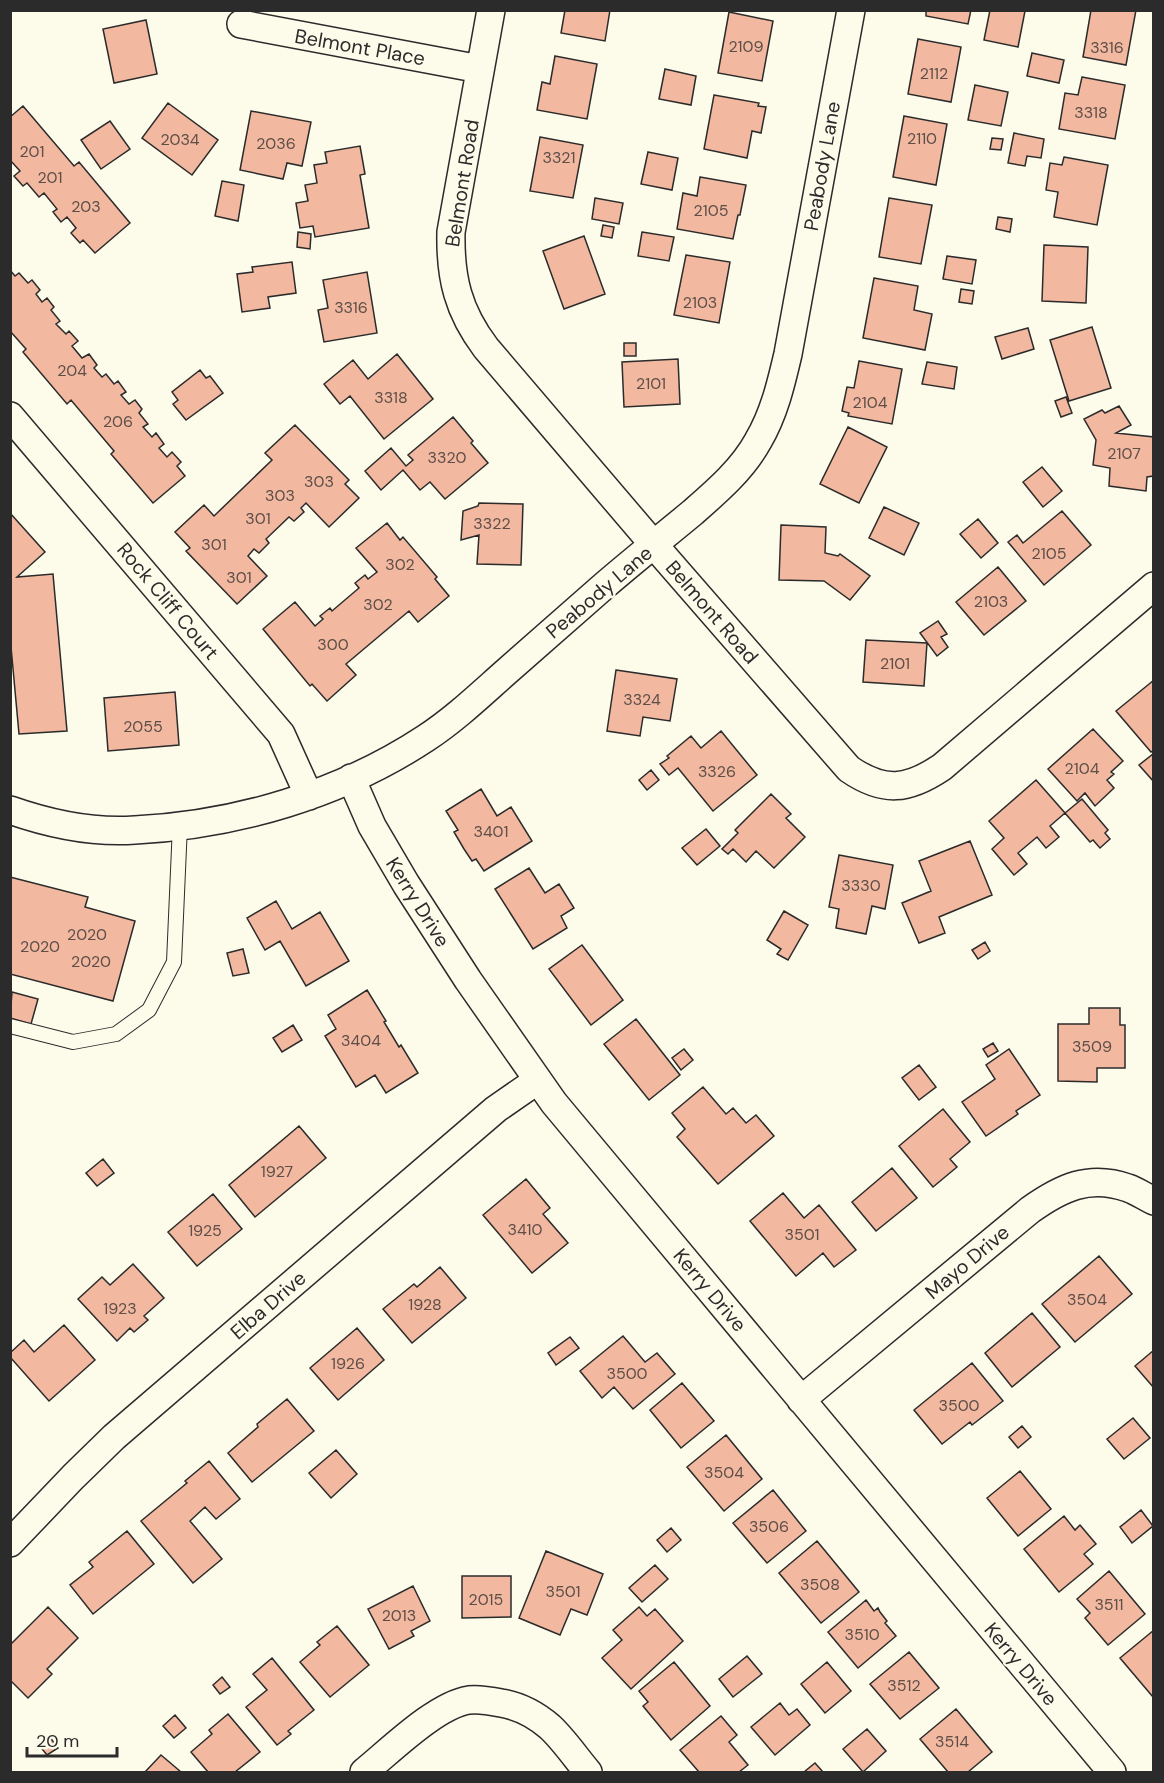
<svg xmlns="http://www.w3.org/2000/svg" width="1164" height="1783" font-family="'DM Sans',sans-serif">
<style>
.building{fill:#f2b8a0;stroke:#2b2b2b;stroke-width:1.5}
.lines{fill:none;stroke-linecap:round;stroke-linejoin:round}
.service-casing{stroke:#2b2b2b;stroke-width:16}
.minor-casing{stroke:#2b2b2b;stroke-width:30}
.service{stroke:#fdfbea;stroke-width:14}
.minor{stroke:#fdfbea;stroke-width:27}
.labels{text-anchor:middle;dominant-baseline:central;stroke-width:4.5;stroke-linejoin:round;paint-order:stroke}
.number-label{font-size:16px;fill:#5d4e48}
.street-label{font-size:20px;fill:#2b2b2b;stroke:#fdfbea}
</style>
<rect width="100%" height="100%" fill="#fdfbea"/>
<path class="building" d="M565,10H610L605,41L561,33Z
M926,10H971L968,24L926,16Z
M990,10L1025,11L1018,47L984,40Z
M1091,10H1136L1126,65L1083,57Z
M729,12L773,21L762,81L718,73Z
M146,20L157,74L114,83L103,29Z
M918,39L961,47L951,102L908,94Z
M1032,53L1064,60L1059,83L1027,76Z
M555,56L597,64L587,119L537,110L542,82L550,84Z
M665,69L696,76L691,105L659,99Z
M1082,77L1125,85L1115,139L1059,129L1065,93L1078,95Z
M975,85L1008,92L1001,126L968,120Z
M714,95L759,103L758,106L766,107L761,133L752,131L747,158L704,149Z
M168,103L218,140L192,175L142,138Z
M23,106L74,166L79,162L130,223L95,253L83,240L80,243L71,233L76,228L67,217L61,222L53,212L57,209L44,193L39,197L27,183L23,186L14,176L20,171L10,160V117Z
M251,111L311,122L302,166L287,163L283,179L240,170Z
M904,116L947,124L936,185L893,177Z
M110,121L130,149L101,169L81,140Z
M1014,133L1044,139L1041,158L1027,156L1025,166L1008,163Z
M540,137L583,145L573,198L530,191Z
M992,138L1003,139L1001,150L990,149Z
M360,146L365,174L360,175L369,228L315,237L313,226L300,228L296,203L308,201L305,185L317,183L314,165L327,163L325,152Z
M648,152L678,158L672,190L641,184Z
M1064,157L1108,165L1097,225L1054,217L1058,192L1046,190L1050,163L1062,165Z
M700,177L746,185L740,215H738L733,239L677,229L683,193L697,196Z
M222,181L244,185L238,221L215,216Z
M595,198L623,203L619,224L592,219Z
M889,198L932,205L921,264L879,257Z
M998,217L1012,219L1010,232L996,229Z
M603,225L614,227L612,238L601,236Z
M298,232L311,234L310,249L297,247Z
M642,232L674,237L669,261L638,256Z
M584,236L605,294L564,309L543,251Z
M1044,245L1088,247L1086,303L1042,301Z
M686,255L730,262L719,323L674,315Z
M947,256L976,260L972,284L943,279Z
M292,262L296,293L268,297L270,308L242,312L237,274L253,272L252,267Z
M10,270L15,276L19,273L28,283L32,280L40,290L36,294L42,302L47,298L54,307L51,310L60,321L56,324L66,334L69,331L78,341L72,346L82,358L89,354L97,365L94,368L102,377L106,374L114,384L118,381L126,392L121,395L129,404L135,400L142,409L139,413L148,424L143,427L152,437L156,433L164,444L159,448L167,457L172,452L181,462L177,466L185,476L153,503L111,454L114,451L71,400L67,404L23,352L26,349L10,331Z
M367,272L377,333L324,342L318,310L328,308L323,280Z
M874,278L918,286L914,310L932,314L925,350L863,338Z
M961,289L974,291L972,304L959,302Z
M1092,327L1111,388L1069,401L1050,340Z
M1028,328L1034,349L1002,359L995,337Z
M624,343H636V356H624Z
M397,354L433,399L384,439L350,396L340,404L324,384L353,360L368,379Z
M678,359L680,404L624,407L622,362Z
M859,361L902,369L892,424L848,416L849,413L842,411L847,387L854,388Z
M927,362L957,367L954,389L922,384Z
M200,370L206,378L210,376L223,393L186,420L173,404L178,400L172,392Z
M1066,397L1072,413L1061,417L1055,401Z
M1119,406L1131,425L1116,433L1154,437L1153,476L1147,477L1146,491L1109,486L1110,468L1093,465L1096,440L1084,419L1102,410L1105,413Z
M453,417L473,441L471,443L488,463L445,499L430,482L420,490L403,470L381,490L365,471L391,448L406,466L413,460L408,455Z
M295,425L349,480L345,484L359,498L329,527L306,503L301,508L304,512L294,521L289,517L266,539L269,543L259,553L254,549L248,556L267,576L237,604L186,551L190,548L175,532L204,505L214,516L272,460L265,453Z
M848,427L887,447L859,503L820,484Z
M1042,467L1062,491L1043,507L1023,482Z
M479,503L523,504L521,565L477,564L479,535L461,540L463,511L478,506Z
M884,507L919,523L904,555L869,538Z
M1062,511L1091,545L1044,585L1008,542L1017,535L1023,543Z
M10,513L45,552L17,577L53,574L67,731L19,734L10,636Z
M978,519L998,543L981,558L960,534Z
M387,523L400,540L403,537L437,577L435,579L449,596L418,622L409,611L346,664L356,675L327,701L312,684L310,686L263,629L295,602L315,626L323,619L320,616L330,608L332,611L359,588L355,583L365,575L368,579L377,572L356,548Z
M781,525L826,527L825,553L838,556L840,554L870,576L850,600L824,581L779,580Z
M998,567L1026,601L984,635L956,602Z
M938,621L947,634L941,637L948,647L937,656L920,633Z
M866,640L927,643L924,686L863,682Z
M616,670L677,679L670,721L643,717L640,736L607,731Z
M1154,680V750L1151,752L1116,711Z
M175,692L179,745L108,751L104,698Z
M1093,729L1123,761L1111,772L1114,774L1107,780L1114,788L1095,806L1085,793L1077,801L1048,769Z
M721,731L757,775L713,811L678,768L669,775L660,764L669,758L667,756L691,736L701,748Z
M1153,754L1154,755V782L1139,765Z
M651,770L659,780L647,790L639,780Z
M1036,780L1065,813L1050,826L1059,837L1046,848L1037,837L1018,853L1027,864L1014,875L992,849L1004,838L989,821Z
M481,789L497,816L511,807L532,841L484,871L476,859L472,861L464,849L454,832L458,830L446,811Z
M771,794L791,814L786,818L805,837L774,868L756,851L746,862L733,849L728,854L722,849L738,833L735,830Z
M1082,799L1108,830L1105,833L1110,839L1100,848L1093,840L1090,842L1065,813Z
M706,829L720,846L697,865L682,848Z
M970,841L992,895L939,917L945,933L919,943L902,903L931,891L919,861Z
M839,855L893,865L885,909L872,906L866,934L836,928L839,909L829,907Z
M529,868L545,893L559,884L574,908L561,916L567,928L533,949L495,889Z
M10,877L88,897L85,907L135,921L113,1001L10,974Z
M276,901L292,929L320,912L349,961L306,986L280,941L265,950L247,918Z
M784,911L808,925L788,960L777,954L781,949L767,940Z
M985,942L990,951L978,959L972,950Z
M582,945L623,1000L591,1025L549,969Z
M243,949L249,973L233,976L227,953Z
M367,990L386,1021L384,1022L399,1047L401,1045L418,1073L386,1093L375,1075L356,1087L325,1036L336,1029L328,1015Z
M12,992L38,999L31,1024L10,1018Z
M1089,1008H1120V1025H1125V1068H1097V1082L1058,1081V1024H1089Z
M636,1019L680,1075L649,1100L604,1044Z
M293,1025L302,1040L282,1052L273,1038Z
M993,1043L998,1051L988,1057L983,1049Z
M684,1049L693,1060L681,1070L672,1058Z
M1009,1049L1040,1095L1016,1111L1018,1114L986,1136L962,1102L995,1079L986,1065Z
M919,1065L936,1087L919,1100L902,1078Z
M703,1087L726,1114L733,1108L746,1123L756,1115L774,1136L718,1184L677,1137L685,1129L672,1113Z
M943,1109L970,1142L950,1159L957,1167L933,1187L899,1146Z
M299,1126L326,1158L255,1217L229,1185Z
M103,1159L114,1173L97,1186L86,1173Z
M892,1168L917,1198L876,1231L852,1202Z
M526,1179L550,1208L543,1214L568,1243L532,1273L483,1215Z
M783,1193L804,1218L819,1205L856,1250L834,1267L823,1253L796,1276L750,1221Z
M213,1194L242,1229L197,1266L168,1232Z
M1099,1256L1132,1294L1075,1342L1042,1304Z
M133,1264L164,1298L144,1316L148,1320L134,1332L130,1328L117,1341L78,1299L102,1277L110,1285Z
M440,1267L466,1298L412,1343L383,1309L414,1284L417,1287Z
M1032,1313L1060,1347L1012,1387L985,1353Z
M64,1325L95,1360L49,1401L10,1357V1353L24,1340L34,1352Z
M357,1328L384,1360L338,1400L310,1368Z
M623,1336L645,1362L657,1353L675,1374L633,1409L614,1387L602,1398L580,1371Z
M570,1337L579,1348L556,1365L548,1353Z
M1154,1350V1388L1135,1366Z
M972,1363L1003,1401L972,1425L970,1422L942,1444L914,1410Z
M682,1383L714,1421L681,1448L650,1410Z
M287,1399L314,1431L252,1482L228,1453L258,1427L257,1424Z
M1133,1418L1150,1438L1124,1459L1107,1439Z
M1022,1426L1031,1437L1018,1448L1009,1437Z
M726,1435L762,1479L724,1511L687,1467Z
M336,1450L357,1474L331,1498L309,1473Z
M209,1461L240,1499L216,1519L205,1507L190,1521L222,1559L193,1583L141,1521L187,1483L185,1481Z
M1020,1471L1051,1509L1018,1536L987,1498Z
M773,1490L806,1531L767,1563L733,1523Z
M1141,1510L1153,1526L1132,1543L1120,1527Z
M1064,1516L1075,1530L1080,1525L1096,1544L1084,1554L1093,1564L1059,1592L1024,1549Z
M671,1528L681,1540L667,1552L657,1540Z
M127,1531L154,1564L93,1614L70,1585L93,1567L89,1562Z
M817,1541L859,1592L821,1623L779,1573Z
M546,1551L603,1574L587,1615L571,1609L560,1635L519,1618Z
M655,1565L668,1579L642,1602L629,1588Z
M1109,1571L1145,1614L1108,1645L1085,1618L1090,1613L1077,1599Z
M462,1576H511V1617L462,1618Z
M413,1586L430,1621L411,1631L414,1636L389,1649L368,1609Z
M866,1600L874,1611L878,1608L880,1612L887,1621L885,1623L896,1636L858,1668L828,1632Z
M48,1607L78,1638L47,1669L52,1674L28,1698L10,1680V1645Z
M639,1607L647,1616L655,1609L683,1641L631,1689L602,1658L622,1640L613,1630Z
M337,1626L369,1665L330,1697L300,1662L320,1645L317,1642Z
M1154,1630V1697H1153L1120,1658Z
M909,1652L939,1688L900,1719L870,1684Z
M747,1656L762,1674L733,1697L719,1679Z
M272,1658L314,1710L288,1731L291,1734L277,1745L246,1707L267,1690L253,1674Z
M674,1662L710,1706L671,1740L643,1706L648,1702L639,1691Z
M827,1662L851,1691L825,1713L801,1684Z
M222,1677L230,1687L220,1694L213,1685Z
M780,1703L789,1715L797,1709L810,1725L775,1755L751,1727Z
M956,1709L992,1752L968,1772H948L920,1739Z
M228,1714L260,1752L235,1772H208L191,1752L212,1734L209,1730Z
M175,1715L186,1728L174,1738L163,1726Z
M721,1716L737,1735L729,1742L748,1765L739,1772H699L680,1750Z
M867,1729L886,1751L863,1772L843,1749Z
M49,1736L58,1748L47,1755L38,1744Z
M161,1755L181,1772H145Z
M815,1763L823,1772H804Z"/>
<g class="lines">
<defs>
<path id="service" d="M10,1026L73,1042L116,1034L149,1010L174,962L180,825"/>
<path id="minor" d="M491,10L451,232C450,278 458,311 486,348L654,545L849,769C884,793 908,790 942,767L1154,586
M241,24L480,69
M10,416L281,734L309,796
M351,778L372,826L406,884L468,980L554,1103L1112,1772
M10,810C50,824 94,833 135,830C237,825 341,794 426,738C455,719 480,695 506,672C539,643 572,614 605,585C634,560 663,537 692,513C716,492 742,470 758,441C774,414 781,384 788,354L851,10
M801,1400L1030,1210C1061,1188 1089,1174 1128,1188C1137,1191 1145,1197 1154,1201
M10,1543L73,1477L114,1437L496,1109L538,1080
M364,1772C390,1751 436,1705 469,1700C479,1699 491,1701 501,1703C519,1706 536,1715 550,1727C564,1740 576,1758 588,1772"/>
</defs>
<use href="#service" class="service-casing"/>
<use href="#minor" class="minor-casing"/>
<use href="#service" class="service"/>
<use href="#minor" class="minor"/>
</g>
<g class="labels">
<g class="number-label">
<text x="746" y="46">2109</text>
<text x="1107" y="47">3316</text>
<text x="934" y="73">2112</text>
<text x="1091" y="112">3318</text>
<text x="922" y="138">2110</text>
<text x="180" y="139">2034</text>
<text x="276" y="143">2036</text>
<text x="32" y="151">201</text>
<text x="559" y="157">3321</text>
<text x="50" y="177">201</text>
<text x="86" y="206">203</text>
<text x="711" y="210">2105</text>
<text x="700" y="302">2103</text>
<text x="351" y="307">3316</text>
<text x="72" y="370">204</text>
<text x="651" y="383">2101</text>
<text x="391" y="397">3318</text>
<text x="870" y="402">2104</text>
<text x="118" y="421">206</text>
<text x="1124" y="453">2107</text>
<text x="447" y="457">3320</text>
<text x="319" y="481">303</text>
<text x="280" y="495">303</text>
<text x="258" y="518">301</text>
<text x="492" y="523">3322</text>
<text x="214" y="544">301</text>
<text x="1049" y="553">2105</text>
<text x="400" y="564">302</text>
<text x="239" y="577">301</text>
<text x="991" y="601">2103</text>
<text x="378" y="604">302</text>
<text x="333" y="644">300</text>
<text x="895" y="663">2101</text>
<text x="642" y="699">3324</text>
<text x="143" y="726">2055</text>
<text x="1082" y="768">2104</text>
<text x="717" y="771">3326</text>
<text x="491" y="831">3401</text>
<text x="861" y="885">3330</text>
<text x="87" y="934">2020</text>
<text x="40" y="946">2020</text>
<text x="91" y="961">2020</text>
<text x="361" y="1040">3404</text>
<text x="1092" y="1046">3509</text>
<text x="277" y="1171">1927</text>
<text x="525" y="1229">3410</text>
<text x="205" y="1230">1925</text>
<text x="802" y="1234">3501</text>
<text x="1087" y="1299">3504</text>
<text x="425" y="1304">1928</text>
<text x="120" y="1308">1923</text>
<text x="348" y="1363">1926</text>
<text x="627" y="1373">3500</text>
<text x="959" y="1405">3500</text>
<text x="724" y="1472">3504</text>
<text x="769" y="1526">3506</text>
<text x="820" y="1584">3508</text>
<text x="563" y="1591">3501</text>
<text x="486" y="1599">2015</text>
<text x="1109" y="1604">3511</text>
<text x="399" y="1615">2013</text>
<text x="862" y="1634">3510</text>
<text x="904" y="1685">3512</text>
<text x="952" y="1741">3514</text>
</g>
<g class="street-label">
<text transform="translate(360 47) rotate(10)">Belmont Place</text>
<text transform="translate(822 166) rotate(-80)">Peabody Lane</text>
<text transform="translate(462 183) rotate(-81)">Belmont Road</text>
<text transform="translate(599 592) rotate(-40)">Peabody Lane</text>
<text transform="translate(168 601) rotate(50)">Rock Cliff Court</text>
<text transform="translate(712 612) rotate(49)">Belmont Road</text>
<text transform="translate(418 902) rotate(58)">Kerry Drive</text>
<text transform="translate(967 1262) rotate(-40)">Mayo Drive</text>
<text transform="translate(710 1290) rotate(50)">Kerry Drive</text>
<text transform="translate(268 1305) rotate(-41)">Elba Drive</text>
<text transform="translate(1021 1664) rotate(50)">Kerry Drive</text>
</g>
</g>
<rect width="1164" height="1783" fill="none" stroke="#2b2b2b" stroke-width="24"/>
<path d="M27 1747v9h90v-9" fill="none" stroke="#2b2b2b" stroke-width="3"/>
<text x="36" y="1747" font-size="18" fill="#2b2b2b" stroke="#fdfbea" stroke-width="4.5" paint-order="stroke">20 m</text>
</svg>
